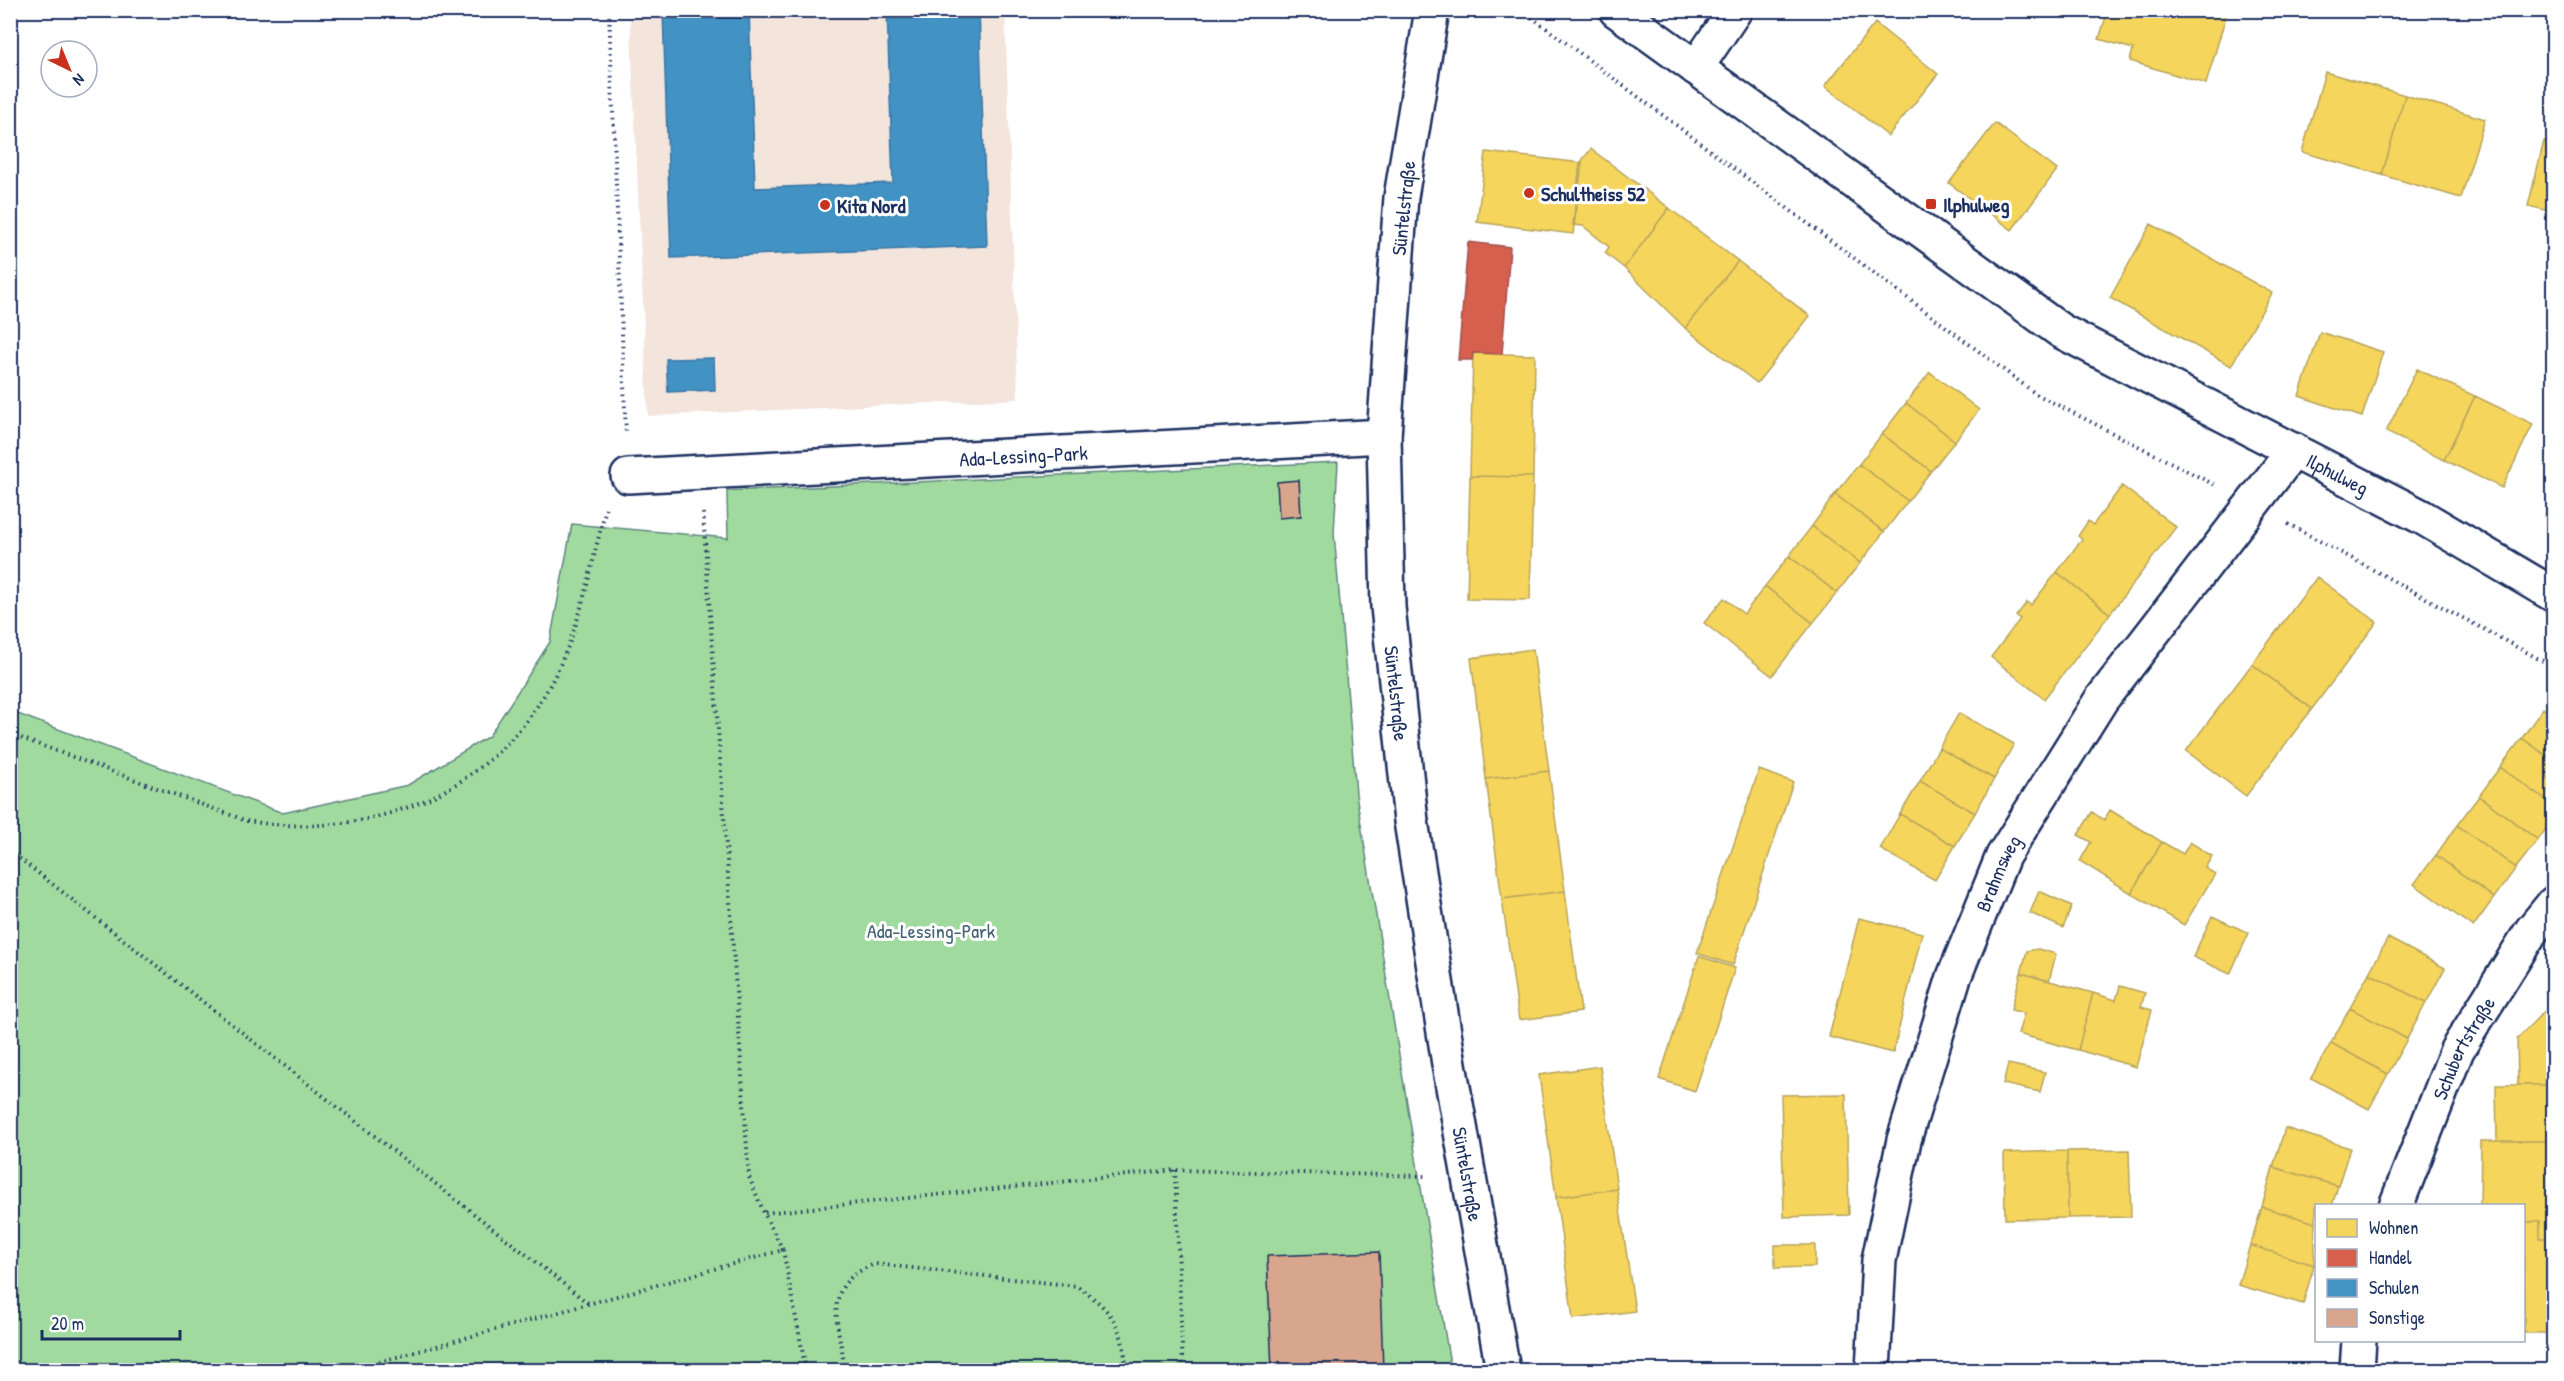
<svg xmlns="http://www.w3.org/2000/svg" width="2564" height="1381" font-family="'Patrick Hand',sans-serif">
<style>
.built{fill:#f3e4dc}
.green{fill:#a1da9f;stroke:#5e847e;stroke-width:1.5}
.homes{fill:#f6d55c;stroke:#b4a35d;stroke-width:1.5}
.shops{fill:#d6604d;stroke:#9e5152;stroke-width:1.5}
.schools{fill:#4393c3;stroke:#3775a5;stroke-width:1.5}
.building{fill:#d8a68c;stroke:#1b2f5e;stroke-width:1.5}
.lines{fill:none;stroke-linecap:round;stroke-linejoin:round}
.minor-casing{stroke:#1b2f5e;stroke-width:38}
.tertiary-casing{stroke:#1b2f5e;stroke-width:38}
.path{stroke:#1b2f5e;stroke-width:4;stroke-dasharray:1.5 4.5;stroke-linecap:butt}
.minor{stroke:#fff;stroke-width:33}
.tertiary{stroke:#fff;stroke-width:33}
.poi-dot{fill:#c8321e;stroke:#fff;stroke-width:2}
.labels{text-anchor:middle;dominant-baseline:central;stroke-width:6;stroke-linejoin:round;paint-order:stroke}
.poi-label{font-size:20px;font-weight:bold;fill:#1b2f5e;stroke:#fff;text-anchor:start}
.street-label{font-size:20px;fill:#1b2f5e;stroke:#fff}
.park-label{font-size:20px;fill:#436272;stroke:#fff}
</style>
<rect width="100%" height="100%" fill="#fff"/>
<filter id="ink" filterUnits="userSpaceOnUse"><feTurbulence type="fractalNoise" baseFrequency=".0167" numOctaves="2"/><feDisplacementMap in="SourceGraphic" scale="12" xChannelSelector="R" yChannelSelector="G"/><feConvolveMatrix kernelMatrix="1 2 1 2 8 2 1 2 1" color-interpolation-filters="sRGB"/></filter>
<g filter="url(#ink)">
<path class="built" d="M630,11H1005L1018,399L648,416Z"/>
<path class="green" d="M1338,462L1334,533L1356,794L1451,1370H11L10,711L283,813L408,785L489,736L550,642L572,524L728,538L727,491Z"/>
<path class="homes" d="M2108,10H2209L2226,16L2206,84L2130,61L2133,49L2099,39Z
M1875,23L1938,74L1888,136L1825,86Z
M2325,72L2405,95L2382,175L2302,152Z
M2405,95L2485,119L2461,198L2382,175Z
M1995,123L2057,170L2012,230L1949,183Z
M2544,141L2554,143V212L2528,206Z
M1591,149L1669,208L1624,268L1605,253L1609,247L1583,226L1573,225L1580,163Z
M1486,152L1582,163L1573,234L1477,222Z
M1669,208L1738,261L1685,328L1624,268Z
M2151,224L2272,293L2231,366L2110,298Z
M1738,261L1810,316L1757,383L1685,328Z
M2320,332L2383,352L2362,417L2299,396Z
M1473,353L1535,355L1533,477L1470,476Z
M2417,369L2475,396L2444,460L2386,432Z
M1930,372L1979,410L1955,441L1906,403Z
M2475,396L2533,424L2502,488L2444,460Z
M1906,403L1955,441L1931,471L1882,434Z
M1882,434L1931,471L1908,501L1859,464Z
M1859,464L1908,501L1884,532L1835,494Z
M1470,476L1533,477L1530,600L1467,599Z
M2122,486L2176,527L2110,614L2057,572L2082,539L2078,536L2088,521L2093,525Z
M1835,494L1884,532L1860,563L1812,526Z
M2554,499V521L2544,516Z
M1812,526L1860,563L1837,593L1789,556Z
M1789,556L1837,593L1813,623L1765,586Z
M2057,572L2110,614L2044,699L1991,657L2020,619L2016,616L2027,602L2031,605Z
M2317,577L2377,622L2312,709L2252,664Z
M1765,586L1813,623L1772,676L1704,623L1724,598L1744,614Z
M1533,649L1549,771L1486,779L1471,658Z
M2252,664L2312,709L2246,796L2186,751Z
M2543,708L2554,716V761L2522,738Z
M1959,713L2014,744L1994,779L1939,748Z
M2522,738L2554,761V806L2500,767Z
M1939,748L1994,779L1975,813L1920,781Z
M2500,767L2554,806V818L2538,840L2479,796Z
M1759,770L1793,782L1733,965L1697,953Z
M1549,771L1565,891L1502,899L1486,779Z
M1920,781L1975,813L1955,846L1900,814Z
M2479,796L2538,840L2516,868L2457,825Z
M2110,810L2162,842L2131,893L2080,861L2091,842L2078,835L2092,812L2104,820Z
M1900,814L1955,846L1935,880L1880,849Z
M2457,825L2516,868L2494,898L2436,855Z
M2162,842L2183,854L2190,842L2212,856L2205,868L2215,874L2184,925L2131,893Z
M2436,855L2494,898L2473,927L2414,884Z
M1565,891L1581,1012L1519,1020L1502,899Z
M2039,891L2072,906L2063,928L2030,913Z
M2212,916L2249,933L2230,974L2193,957Z
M1859,918L1922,933L1893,1053L1829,1037Z
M2388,938L2445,968L2426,1003L2369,973Z
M2038,949L2056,954L2049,981L2021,973L2027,951Z
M1699,956L1735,968L1695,1091L1659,1079Z
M2021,973L2093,993L2078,1050L2018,1034L2024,1013L2011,1010Z
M2369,973L2426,1003L2407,1039L2350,1008Z
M2120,986L2145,993L2141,1007L2152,1010L2136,1067L2078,1050L2093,993L2116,1000Z
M2554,1001V1085H2518L2517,1039Z
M2350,1008L2407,1039L2388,1074L2331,1043Z
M2331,1043L2388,1074L2369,1109L2311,1078Z
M2008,1064L2045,1072L2040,1092L2003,1084Z
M1600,1066L1617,1189L1556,1197L1539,1075Z
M2496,1085H2554V1141H2497Z
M1846,1094L1849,1215L1784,1217L1781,1095Z
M2285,1128L2350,1148L2338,1186L2273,1167Z
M2481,1141H2554V1238H2540V1222H2524V1206H2480Z
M2129,1150L2131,1217L2068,1218L2067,1151Z
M2067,1151L2068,1218L2005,1219L2004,1153Z
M2273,1167L2338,1186L2332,1206H2316V1223L2262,1207Z
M1617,1189L1635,1311L1573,1319L1556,1197Z
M2262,1207L2316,1223L2314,1265L2250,1245Z
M2524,1222H2540V1238H2554V1333H2524Z
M1775,1245H1815V1267L1775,1268Z
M2250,1245L2314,1265L2303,1304L2238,1285Z
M1581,1368L1705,1369V1370H1581Z
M1705,1369L1806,1370H1705Z"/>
<path class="shops" d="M1468,242L1510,247L1502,354L1473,353L1472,360H1458Z"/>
<path class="schools" d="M663,10H749L755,188L893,183L887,10H979L987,246L671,258Z
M714,358L715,390L668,392L666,359Z"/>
<path class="building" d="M1299,480L1301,516L1279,518L1277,482Z
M1379,1252L1383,1370H1272L1267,1256Z"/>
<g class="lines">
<defs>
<g id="minor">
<path id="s1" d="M1616,10L2061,331L2422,517L2554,595"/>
<path d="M1696,68L1735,10"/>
<path id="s2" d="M628,476L1384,436"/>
<path id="s3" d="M2396,1206L2457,1050L2532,930L2554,903"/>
<path id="s4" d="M1873,1370L1879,1260L1904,1140L1954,977L2003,856L2101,700L2294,450"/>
<path d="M2357,1370L2359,1340"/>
</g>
<g id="tertiary">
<path id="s5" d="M1432,10L1401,197L1384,436L1388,607L1411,821L1449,1064L1503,1370"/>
</g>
</defs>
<use href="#minor" class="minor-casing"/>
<use href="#tertiary" class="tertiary-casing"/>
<path class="path" d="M609,10L626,435
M1522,10L2036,394L2215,485
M703,513L749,1177L764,1213
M2288,524L2554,667
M10,734L247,821C377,842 504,789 560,665C583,616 592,560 606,508
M10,851L588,1303
M1175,1170L1183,1370
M783,1250L806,1370
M350,1370L783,1250L764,1213L1175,1170L1428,1176
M845,1370C839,1323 819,1285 875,1264L1077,1286C1112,1310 1124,1327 1126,1370"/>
<use href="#minor" class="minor"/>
<use href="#tertiary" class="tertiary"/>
</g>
</g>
<g class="poi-dot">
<circle cx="1529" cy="193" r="6"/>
<rect x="1925" y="198" width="12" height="12" rx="3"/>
<circle cx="825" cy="205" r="6"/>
</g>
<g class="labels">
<g class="poi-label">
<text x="1541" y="193">Schultheiss 52</text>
<text x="1943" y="204">Ilphulweg</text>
<text x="837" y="205">Kita Nord</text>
</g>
<g class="street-label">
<text transform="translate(1403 208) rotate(-84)">Süntelstraße</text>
<text stroke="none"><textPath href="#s2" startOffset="396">Ada-Lessing-Park</textPath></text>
<text stroke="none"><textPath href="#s1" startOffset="860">Ilphulweg</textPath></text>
<text stroke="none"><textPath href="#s5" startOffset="687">Süntelstraße</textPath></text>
<text stroke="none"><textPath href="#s4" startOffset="516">Brahmsweg</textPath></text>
<text stroke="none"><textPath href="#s3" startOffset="172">Schubertstraße</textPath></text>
<text stroke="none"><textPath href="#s5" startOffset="1173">Süntelstraße</textPath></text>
</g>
<g class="park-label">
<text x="931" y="930">Ada-Lessing-Park</text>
</g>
</g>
<rect width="2564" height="1381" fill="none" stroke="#fff" stroke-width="36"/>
<rect x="18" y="18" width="2528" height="1345" fill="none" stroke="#1b2f5e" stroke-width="2" filter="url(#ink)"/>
<rect x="2315" y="1204" width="210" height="138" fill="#ffffff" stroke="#a4acbf" stroke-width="1.5"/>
<rect x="2327" y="1219" width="30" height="18" fill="#f6d55c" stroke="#a4acbf" stroke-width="1.5"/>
<text x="2369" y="1234" font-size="18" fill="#1b2f5e">Wohnen</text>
<rect x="2327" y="1249" width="30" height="18" fill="#d6604d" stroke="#a4acbf" stroke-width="1.5"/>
<text x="2369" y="1264" font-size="18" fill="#1b2f5e">Handel</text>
<rect x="2327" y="1279" width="30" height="18" fill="#4393c3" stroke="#a4acbf" stroke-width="1.5"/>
<text x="2369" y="1294" font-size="18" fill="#1b2f5e">Schulen</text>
<rect x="2327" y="1309" width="30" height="18" fill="#d8a68c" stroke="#a4acbf" stroke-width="1.5"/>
<text x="2369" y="1324" font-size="18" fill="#1b2f5e">Sonstige</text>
<g transform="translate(69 69) rotate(137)"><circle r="28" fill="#ffffff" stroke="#a4acbf" stroke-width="1.5"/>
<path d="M0-4.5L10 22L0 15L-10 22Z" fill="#c8321e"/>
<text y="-9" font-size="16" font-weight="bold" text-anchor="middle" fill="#1b2f5e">N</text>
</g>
<path d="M42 1330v9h138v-9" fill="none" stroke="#1b2f5e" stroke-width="3"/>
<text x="51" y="1330" font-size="18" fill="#1b2f5e" stroke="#ffffff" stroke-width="4.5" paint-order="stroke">20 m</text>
</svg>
